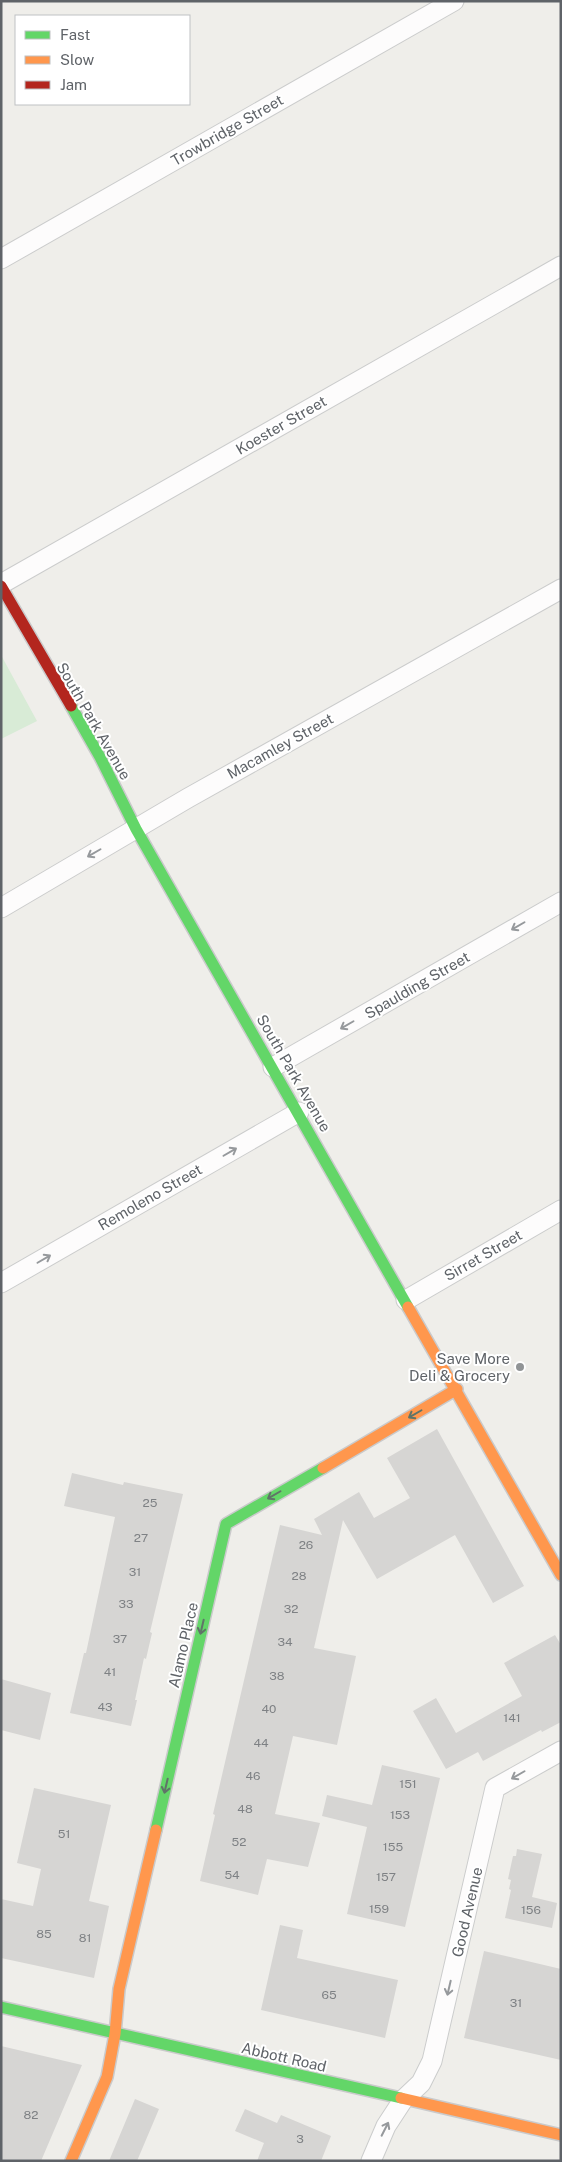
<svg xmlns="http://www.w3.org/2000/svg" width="562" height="2162" font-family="'Public Sans',sans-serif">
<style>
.green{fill:#d8ebd6}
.building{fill:#d6d5d3}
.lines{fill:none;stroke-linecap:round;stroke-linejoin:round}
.street-casing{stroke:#cbcccc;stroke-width:21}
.fast-casing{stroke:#cacacb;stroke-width:14}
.slow-casing{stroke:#cacacb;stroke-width:14}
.jam-casing{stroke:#cacacb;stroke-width:14}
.street{stroke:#fdfcfc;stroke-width:19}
.fast{stroke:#63d668;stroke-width:11}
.slow{stroke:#ff974d;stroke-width:11}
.jam{stroke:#b3261e;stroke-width:11}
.oneway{stroke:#96999c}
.oneway2{stroke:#607468}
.poi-dot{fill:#919496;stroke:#fff;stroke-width:2}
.labels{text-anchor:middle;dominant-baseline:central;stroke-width:4;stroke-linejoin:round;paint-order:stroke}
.number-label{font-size:12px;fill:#7e8184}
.street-label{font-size:15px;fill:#5f6368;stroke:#fff}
.poi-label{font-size:15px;fill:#5f6368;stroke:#fff;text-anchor:end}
</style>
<rect width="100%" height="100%" fill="#efeeea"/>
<path class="green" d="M1,655L37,721L1,739Z"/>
<path class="building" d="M437,1429L524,1586L493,1603L455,1535L377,1579L343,1520L314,1648L356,1656L337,1745L293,1736L275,1814L320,1823L308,1867L267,1859L258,1895L200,1881L215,1815L213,1814L280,1525L322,1535L314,1519L359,1492L374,1518L410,1498L387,1458Z
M72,1473L123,1485L124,1482L183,1494L150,1632L152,1633L146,1659L144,1658L135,1700H137L131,1726L70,1713L84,1653H86L115,1517L64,1506Z
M555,1635L561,1645V1722L542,1732L541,1730L483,1761L478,1752L446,1769L413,1711L436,1698L456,1733L522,1696L504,1663Z
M1,1679L51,1693L40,1740L1,1730Z
M382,1765L440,1778L405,1927L347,1914L367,1827L322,1816L327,1795L372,1805Z
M34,1788L111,1805L89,1901L109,1906L94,1978L1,1958V1899L33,1906L41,1869L17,1863Z
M517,1849L542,1854L532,1897L557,1903L552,1928L505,1918L511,1890L509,1889L511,1880L508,1879L513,1856H516Z
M280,1925L303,1930L297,1958L398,1980L385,2038L261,2010Z
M484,1951L561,1969V2060L464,2038Z
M1,2046L82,2065L41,2161H1Z
M135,2099L159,2109L137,2161H109Z
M245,2109L277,2123L281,2115L331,2136L321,2161H257L264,2143L235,2131Z"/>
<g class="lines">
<defs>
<path id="street" d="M1,259L454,1
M1,584L561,266
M1,908L188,798L561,589
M273,1067L561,902
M1,1283L299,1112
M406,1300L561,1210
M371,2161L386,2126L403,2100L421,2083L432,2061L495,1788L561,1751"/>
<path id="fast" d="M71,706L100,757L136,829L408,1307
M156,1830L226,1524L323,1468
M1,2007L401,2098"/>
<path id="slow" d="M408,1307L561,1575
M323,1468L457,1389
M401,2098L561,2135
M71,2161L107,2077L115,2034L119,1989L156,1830"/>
<path id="jam" d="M1,586L71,706"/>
</defs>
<use href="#street" class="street-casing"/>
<use href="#fast" class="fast-casing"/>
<use href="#slow" class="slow-casing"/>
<use href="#jam" class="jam-casing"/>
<use href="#street" class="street"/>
<use href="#fast" class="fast"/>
<use href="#slow" class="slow"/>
<use href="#jam" class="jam"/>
</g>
<defs><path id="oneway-shaft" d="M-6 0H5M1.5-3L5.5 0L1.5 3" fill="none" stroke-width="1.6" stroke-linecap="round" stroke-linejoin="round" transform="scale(1.25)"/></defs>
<g class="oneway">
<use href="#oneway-shaft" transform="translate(94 853) rotate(150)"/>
<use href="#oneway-shaft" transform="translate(518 926) rotate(150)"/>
<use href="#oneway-shaft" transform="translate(347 1025) rotate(150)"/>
<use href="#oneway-shaft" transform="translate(230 1152) rotate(-30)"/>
<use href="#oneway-shaft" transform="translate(44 1259) rotate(-30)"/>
<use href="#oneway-shaft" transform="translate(518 1775) rotate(150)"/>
<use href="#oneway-shaft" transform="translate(449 1988) rotate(103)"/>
<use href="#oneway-shaft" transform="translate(385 2129) rotate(-63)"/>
</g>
<g class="oneway2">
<use href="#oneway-shaft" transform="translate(415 1414) rotate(150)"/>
<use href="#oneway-shaft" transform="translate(274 1495) rotate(150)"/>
<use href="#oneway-shaft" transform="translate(202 1627) rotate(103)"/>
<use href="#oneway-shaft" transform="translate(166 1786) rotate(103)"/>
</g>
<circle class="poi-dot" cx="520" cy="1367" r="5"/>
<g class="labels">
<g class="number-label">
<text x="150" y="1503">25</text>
<text x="141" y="1538">27</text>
<text x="306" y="1545">26</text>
<text x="135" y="1572">31</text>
<text x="299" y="1576">28</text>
<text x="126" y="1604">33</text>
<text x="291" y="1609">32</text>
<text x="120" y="1639">37</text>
<text x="285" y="1642">34</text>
<text x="110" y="1672">41</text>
<text x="277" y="1676">38</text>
<text x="105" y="1707">43</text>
<text x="269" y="1709">40</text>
<text x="512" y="1718">141</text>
<text x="261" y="1743">44</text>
<text x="253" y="1776">46</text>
<text x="408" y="1784">151</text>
<text x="245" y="1809">48</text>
<text x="400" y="1815">153</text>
<text x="64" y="1834">51</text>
<text x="239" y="1842">52</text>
<text x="393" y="1847">155</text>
<text x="232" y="1875">54</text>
<text x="386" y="1877">157</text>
<text x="379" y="1909">159</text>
<text x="531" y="1910">156</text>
<text x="44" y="1934">85</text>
<text x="85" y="1938">81</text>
<text x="329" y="1995">65</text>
<text x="516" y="2003">31</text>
<text x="31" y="2115">82</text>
<text x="300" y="2139">3</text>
</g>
<g class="street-label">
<text transform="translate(227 130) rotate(-30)">Trowbridge Street</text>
<text transform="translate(281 425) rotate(-30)">Koester Street</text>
<text transform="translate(94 721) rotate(60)">South Park Avenue</text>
<text transform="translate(280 746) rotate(-29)">Macamley Street</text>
<text transform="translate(417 985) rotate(-30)">Spaulding Street</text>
<text transform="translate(294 1073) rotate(60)">South Park Avenue</text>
<text transform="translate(150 1197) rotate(-30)">Remoleno Street</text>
<text transform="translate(483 1255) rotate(-30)">Sirret Street</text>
<text transform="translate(183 1645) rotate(-77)">Alamo Place</text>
<text transform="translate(467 1912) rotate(-77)">Good Avenue</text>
<text transform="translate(284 2057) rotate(13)">Abbott Road</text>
</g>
<g class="poi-label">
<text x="510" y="1358">Save More<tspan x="510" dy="17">Deli &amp; Grocery</tspan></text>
</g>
</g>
<rect width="562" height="2162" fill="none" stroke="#5f6368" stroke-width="5"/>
<rect x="15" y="15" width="175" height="90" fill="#ffffff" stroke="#bfc1c3"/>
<rect x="25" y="31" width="25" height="8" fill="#63d668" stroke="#bfc1c3"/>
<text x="60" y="40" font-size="15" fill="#5f6368">Fast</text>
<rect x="25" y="56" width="25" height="8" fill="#ff974d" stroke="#bfc1c3"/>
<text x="60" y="65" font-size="15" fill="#5f6368">Slow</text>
<rect x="25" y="81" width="25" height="8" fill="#b3261e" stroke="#bfc1c3"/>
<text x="60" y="90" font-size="15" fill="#5f6368">Jam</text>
</svg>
